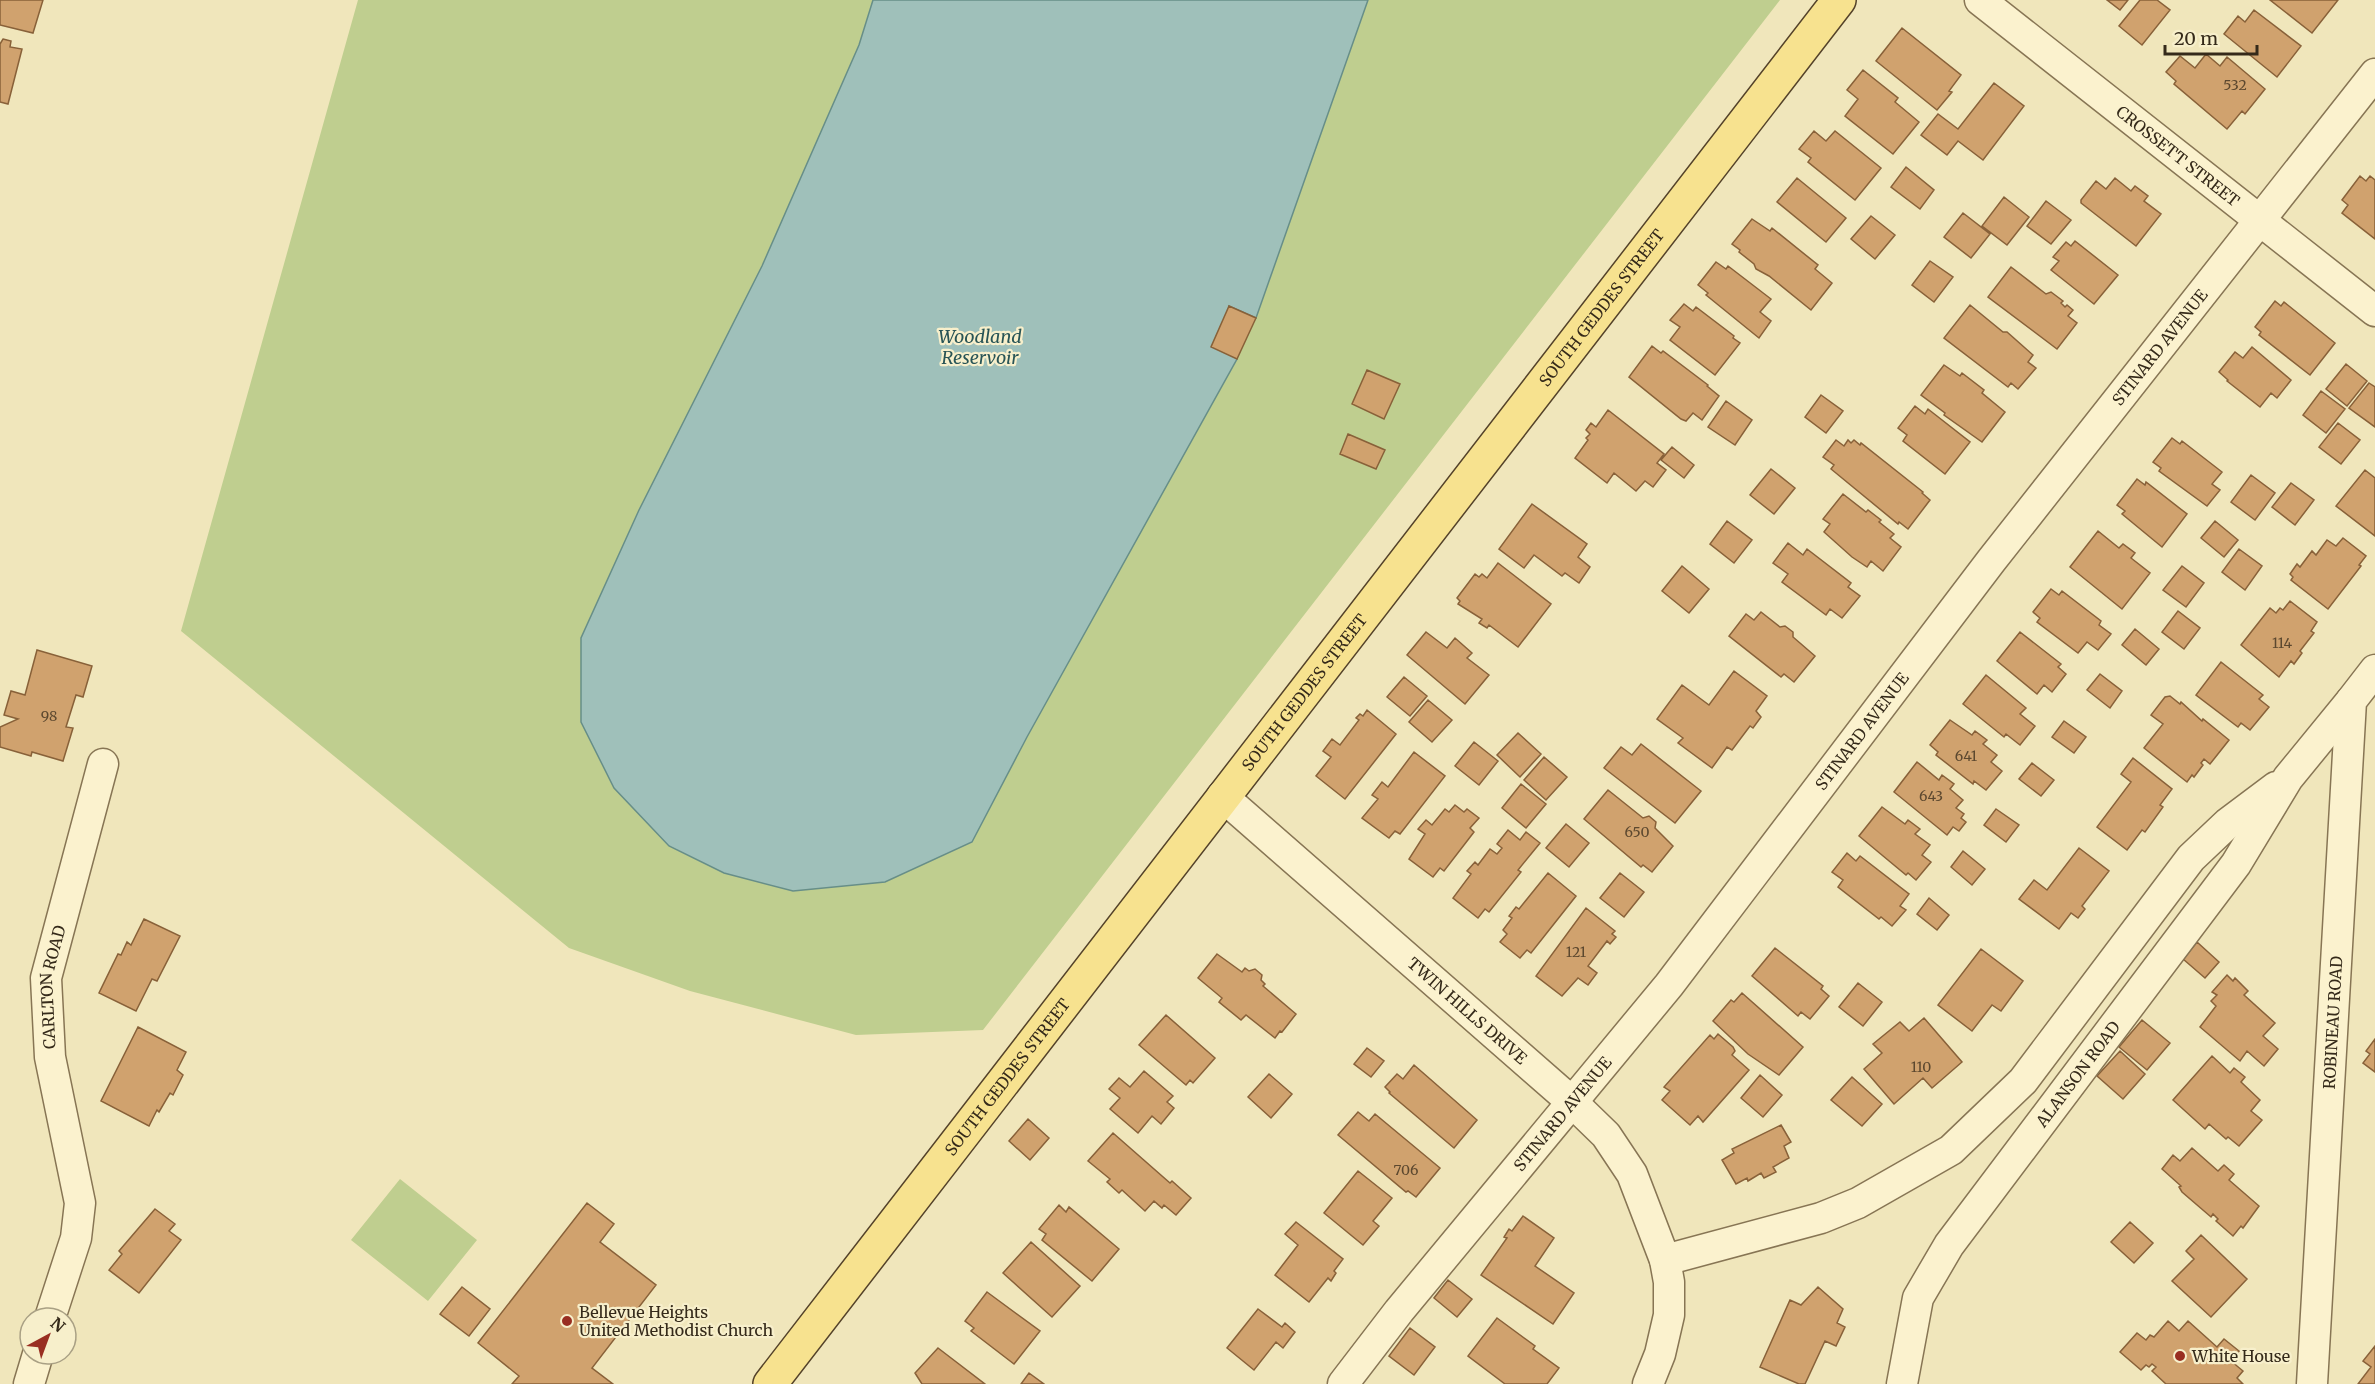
<svg xmlns="http://www.w3.org/2000/svg" width="2375" height="1384" font-family="Merriweather,serif">
<style>
.green{fill:#bfce8f}
.water{fill:#9fc0ba;stroke:#678e88;stroke-width:1.5}
.building{fill:#d0a26e;stroke:#886139;stroke-width:1.5}
.lines{fill:none;stroke-linecap:round;stroke-linejoin:round}
.minor-casing{stroke:#877554;stroke-width:33}
.major-casing{stroke:#544229;stroke-width:36}
.minor{stroke:#fbf2ce;stroke-width:30}
.major{stroke:#f7e28f;stroke-width:33}
.poi-dot{fill:#992e21;stroke:#f7efcb;stroke-width:2}
.labels{text-anchor:middle;dominant-baseline:central;stroke-width:4.5;stroke-linejoin:round;paint-order:stroke}
.number-label{font-size:14px;fill:#5c482f}
.street-label{font-size:16px;fill:#352a1a;stroke:#f7efcb}
.poi-label{font-size:16px;fill:#352a1a;stroke:#f7efcb;text-anchor:start}
.water-label{font-size:18px;font-style:italic;fill:#285456;stroke:#f7efcb}
</style>
<rect width="100%" height="100%" fill="#f0e6bb"/>
<path class="green" d="M358,0H1780L983,1030L856,1035L690,991L569,948L181,631Z
M400,1179L477,1240L428,1301L351,1240Z"/>
<path class="water" d="M873,0H1368L1256,318L1229,306L1237,359L1027,737L972,842L885,882L793,891L724,873L669,846L614,788L581,722V638L639,510L762,266L859,45Z"/>
<path class="building" d="M0,0H43L33,33L0,25Z
M2107,0H2128L2120,10Z
M2140,0H2157L2170,10L2142,45L2119,26Z
M2270,0H2338L2312,33Z
M2254,10L2301,46L2277,77L2224,34L2238,16L2245,22Z
M1902,28L1961,75L1949,91L1952,92L1937,110L1876,61Z
M3,39L11,41L10,47L22,49L8,104L0,102V44Z
M2206,54L2220,66L2227,57L2265,89L2245,114L2242,111L2227,129L2174,84L2176,81L2166,72L2180,56L2195,68Z
M1863,70L1898,98L1895,102L1919,122L1893,154L1845,116L1858,99L1847,90Z
M1994,83L2024,106L1983,160L1958,141L1947,155L1921,135L1938,114L1958,129Z
M1814,131L1826,141L1835,131L1881,168L1855,200L1808,162L1811,158L1799,149Z
M1906,167L1934,190L1920,209L1891,187Z
M2360,176L2366,181L2370,176L2375,180V239L2342,213L2348,205L2342,200Z
M1797,178L1846,218L1826,242L1777,202Z
M2115,178L2131,191L2135,186L2148,196L2144,201L2161,214L2136,246L2081,203V200L2096,181L2106,189Z
M2004,197L2029,217L2007,245L1982,226Z
M2046,201L2071,220L2051,244L2027,226Z
M1963,213L1990,234L1971,258L1944,237Z
M1871,216L1895,235L1875,259L1851,239Z
M1752,219L1770,231L1772,228L1818,265L1815,269L1832,283L1811,310L1769,276L1756,269L1754,264L1739,252L1740,250L1732,244Z
M2075,241L2118,275L2094,304L2051,270L2059,261L2053,257L2066,242L2071,246Z
M1930,261L1953,277L1934,302L1912,285Z
M1716,262L1726,269L1728,266L1771,299L1760,312L1771,321L1759,338L1706,295L1708,293L1698,285Z
M2011,267L2046,294L2051,292L2063,301L2061,303L2065,307L2067,305L2073,310L2068,316L2077,323L2057,349L1988,297Z
M2275,301L2281,306L2284,302L2335,343L2310,375L2259,335L2261,332L2255,327Z
M1684,304L1693,311L1696,307L1734,336L1733,338L1740,343L1715,375L1670,340L1680,327L1670,320Z
M1970,305L2003,332H2007L2033,355L2028,362L2036,368L2018,389L2011,383L2008,387L1944,338Z
M1229,306L1256,318L1237,359L1211,347Z
M1652,346L1661,353L1663,351L1708,385L1707,386L1719,396L1702,420L1693,413L1686,421L1681,419L1629,377Z
M2252,347L2291,380L2277,398L2271,393L2260,407L2227,381L2228,380L2219,372L2235,352L2243,358Z
M2346,364L2367,381L2347,406L2326,389Z
M1944,365L1960,376L1962,373L1984,390L1982,393L2005,412L1982,442L1944,415L1945,413L1921,395Z
M1367,370L1400,384L1384,419L1352,404Z
M2369,383L2375,387V427L2349,408Z
M2321,391L2345,409L2326,433L2303,415Z
M1821,395L1843,411L1826,433L1805,417Z
M1726,401L1752,420L1735,445L1708,427Z
M1915,406L1925,414L1928,409L1970,442L1945,474L1903,441L1907,435L1898,428Z
M1608,410L1664,454L1657,463L1666,470L1653,487L1645,481L1636,491L1614,473L1607,483L1575,458L1588,440L1586,438L1590,434L1586,430L1591,423L1596,427Z
M2338,423L2360,440L2341,464L2319,447Z
M1348,434L1385,450L1376,469L1340,454Z
M2172,438L2180,444L2182,441L2222,472L2212,484L2220,490L2207,506L2159,471L2161,468L2153,462Z
M1836,440L1844,446L1848,440L1851,443L1854,440L1860,445L1861,443L1923,492L1922,493L1930,500L1908,529L1899,522L1898,524L1831,469L1834,465L1823,457Z
M1672,447L1694,465L1684,478L1661,460Z
M1771,469L1795,488L1774,514L1750,495Z
M2365,470L2375,478V536L2336,506Z
M2251,475L2275,493L2255,520L2231,502Z
M2137,479L2145,485L2146,482L2187,514L2162,547L2122,514L2125,511L2117,505Z
M2291,483L2314,500L2295,525L2272,507Z
M1843,494L1866,512L1868,510L1881,520L1879,522L1894,534L1890,538L1901,547L1883,571L1871,561L1867,567L1852,557L1824,532L1830,524L1823,519Z
M1532,504L1587,544L1578,557L1590,567L1579,583L1565,573L1562,576L1534,555L1524,568L1499,549Z
M1727,521L1752,540L1734,563L1710,544Z
M2215,521L2238,540L2224,557L2201,538Z
M2098,531L2119,548L2123,544L2135,553L2131,558L2150,573L2122,609L2070,567Z
M2343,538L2366,556L2359,565L2361,566L2328,609L2291,580L2293,577L2290,574L2297,564L2300,567L2312,551L2316,555L2327,540L2336,546Z
M1788,543L1803,555L1807,549L1851,583L1848,587L1860,596L1842,618L1830,609L1826,615L1782,582L1788,574L1773,563Z
M2239,549L2262,566L2245,590L2222,572Z
M1498,563L1551,604L1518,647L1489,625L1487,628L1479,623L1482,619L1458,604L1460,601L1457,598L1475,574L1479,577L1482,574L1487,578Z
M1682,566L1709,589L1689,613L1662,591Z
M2182,566L2204,583L2186,607L2163,590Z
M2051,589L2059,595L2062,591L2101,621L2099,625L2111,634L2098,650L2087,642L2078,653L2037,622L2040,618L2033,612Z
M2290,601L2317,622L2311,631L2314,633L2300,651L2302,653L2294,664L2291,661L2279,677L2241,645L2270,608L2276,613L2280,608L2283,610Z
M2178,611L2200,628L2184,649L2162,632Z
M1761,612L1780,627L1785,626L1793,632V637L1815,656L1794,682L1784,674L1781,677L1729,636L1746,614L1754,620Z
M2135,629L2159,649L2146,665L2122,645Z
M1426,632L1447,648L1455,638L1472,653L1467,658L1489,675L1465,704L1407,655Z
M2020,632L2061,664L2058,667L2066,674L2052,692L2044,685L2037,694L1997,661Z
M37,650L92,666L83,697L76,695L66,727L73,728L63,761L32,752L31,756L0,747V727L18,719L4,715L11,691L25,695Z
M2221,662L2263,695L2259,699L2269,707L2250,730L2241,723L2238,727L2196,695Z
M1734,671L1767,696L1756,711L1761,717L1753,728L1750,726L1732,750L1727,747L1712,768L1678,743L1683,738L1657,719L1682,685L1709,705Z
M2100,674L2122,691L2110,708L2087,690Z
M1986,675L2026,708L2020,714L2035,726L2020,745L2006,734L2004,737L1963,704Z
M1404,677L1427,696L1410,716L1387,697Z
M2170,696L2180,704L2181,702L2202,721L2203,719L2229,740L2210,764L2204,759L2201,763L2203,765L2194,777L2192,775L2187,782L2144,748L2163,724L2151,715L2165,697Z
M1428,700L1452,720L1432,742L1409,722Z
M1367,710L1396,734L1345,799L1316,776L1331,757L1323,751L1332,739L1340,745L1359,720L1356,718L1360,714L1363,716Z
M1950,720L1972,735L1975,731L1987,740L1983,744L1997,755L1991,762L2002,771L1986,790L1974,781L1973,784L1936,755L1938,752L1930,745Z
M2064,721L2086,737L2074,753L2052,737Z
M1518,733L1541,754L1520,777L1497,755Z
M1474,742L1498,761L1479,785L1455,766Z
M1641,744L1701,791L1675,823L1604,768L1621,747L1632,755Z
M1414,752L1445,776L1400,834L1395,831L1389,838L1362,818L1378,799L1372,795L1382,782L1388,787Z
M1544,757L1567,777L1546,800L1524,780Z
M2133,758L2172,789L2160,805L2163,807L2145,832L2142,830L2127,850L2097,827L2131,782L2121,774Z
M1917,762L1939,780L1942,775L1954,784L1950,789L1963,800L1956,808L1964,814L1961,818L1966,822L1959,831L1953,827L1947,835L1894,792Z
M2032,763L2054,780L2041,796L2019,779Z
M1521,784L1546,804L1526,828L1502,808Z
M1608,790L1643,818L1649,816L1656,822L1655,828L1673,846L1652,872L1643,865L1641,867L1584,819Z
M1455,805L1464,812L1467,809L1479,818L1470,828L1474,832L1444,871L1440,868L1433,877L1409,859L1425,834L1418,829L1426,820L1432,825L1445,809L1449,812Z
M1882,807L1905,824L1908,820L1920,829L1915,834L1930,845L1922,855L1931,862L1916,880L1908,873L1906,875L1859,836Z
M1996,809L2019,825L2006,842L1984,825Z
M1566,824L1589,843L1569,867L1546,848Z
M1508,830L1520,840L1526,832L1540,843L1518,870L1521,872L1489,912L1485,909L1478,918L1453,898L1471,874L1467,871L1475,862L1478,865L1490,849L1497,854L1502,848L1497,844Z
M2079,848L2109,871L2082,906L2085,909L2078,918L2071,913L2059,929L2019,899L2034,880L2047,890Z
M1963,851L1985,869L1972,885L1951,867Z
M1847,853L1856,861L1860,856L1909,894L1900,906L1906,910L1892,926L1881,917L1879,919L1838,887L1843,880L1832,872Z
M1548,873L1576,896L1531,953L1527,950L1520,958L1500,942L1507,934L1503,930L1512,918L1509,916L1516,907L1519,909Z
M1620,873L1644,892L1624,917L1600,898Z
M1929,898L1949,915L1937,930L1917,914Z
M1586,908L1615,931L1612,934L1616,937L1610,944L1607,941L1588,966L1597,973L1588,985L1578,978L1562,996L1536,976Z
M144,919L180,936L157,981L152,979L136,1011L99,993L118,954L121,955L127,942L131,945Z
M2197,942L2219,962L2205,978L2183,959Z
M1775,948L1823,986L1821,989L1829,996L1810,1019L1801,1012L1798,1016L1752,976Z
M1981,949L2023,981L2001,1011L1992,1005L1972,1031L1938,1005Z
M1217,954L1242,972L1245,968L1249,971L1255,969L1262,975L1261,980L1265,984L1263,986L1296,1014L1282,1032L1280,1031L1275,1038L1246,1015L1241,1020L1219,1002L1222,998L1198,978Z
M2227,975L2233,981L2235,978L2248,991L2244,995L2275,1023L2263,1036L2278,1049L2264,1066L2247,1051L2240,1061L2200,1027L2216,1006L2211,1001L2217,995L2212,992Z
M1858,983L1882,1002L1863,1026L1839,1007Z
M1742,993L1803,1047L1779,1075L1748,1054L1713,1021L1731,1000L1734,1002Z
M1166,1015L1215,1058L1193,1083L1190,1080L1186,1085L1139,1045Z
M1924,1018L1962,1062L1932,1088L1923,1078L1894,1104L1864,1069L1882,1053L1873,1044L1900,1022L1909,1031Z
M2142,1020L2170,1043L2147,1070L2119,1047Z
M138,1027L186,1052L177,1070L183,1075L173,1095L170,1093L159,1112L157,1110L149,1126L101,1101Z
M1718,1034L1733,1047L1735,1051L1732,1055L1749,1070L1703,1122L1698,1116L1690,1125L1662,1100L1670,1091L1664,1087L1710,1035L1714,1039Z
M2375,1039V1072L2363,1063L2370,1054L2366,1051Z
M1367,1048L1384,1061L1371,1077L1354,1064Z
M2120,1051L2145,1074L2123,1099L2097,1076Z
M2212,1056L2230,1073L2234,1068L2245,1077L2241,1082L2260,1100L2251,1111L2262,1120L2239,1146L2228,1137L2226,1139L2209,1124L2205,1129L2173,1100Z
M1414,1065L1477,1120L1454,1148L1389,1093L1390,1092L1385,1087L1397,1074L1403,1079Z
M1144,1071L1173,1096L1167,1102L1174,1108L1161,1124L1152,1116L1138,1133L1110,1109L1120,1098L1109,1089L1119,1078L1130,1087Z
M1269,1074L1292,1094L1271,1118L1248,1097Z
M1760,1075L1782,1095L1763,1117L1741,1098Z
M1852,1077L1882,1104L1862,1126L1831,1100Z
M1358,1112L1369,1121L1375,1114L1440,1168L1416,1197L1408,1191L1406,1192L1338,1135Z
M1028,1119L1049,1138L1030,1160L1009,1141Z
M1781,1125L1791,1142L1784,1146L1789,1158L1773,1167L1776,1172L1764,1178L1761,1173L1748,1181L1747,1178L1736,1184L1722,1160L1734,1153L1732,1149Z
M1113,1133L1170,1183L1172,1181L1191,1198L1176,1215L1164,1205L1162,1208L1154,1201L1145,1211L1122,1190L1119,1193L1107,1182L1110,1179L1088,1161Z
M2192,1148L2218,1171L2224,1165L2234,1174L2229,1180L2259,1206L2243,1228L2241,1226L2233,1236L2216,1221L2218,1219L2213,1214L2211,1217L2182,1192L2179,1187L2181,1186L2162,1169L2173,1155L2180,1161Z
M1358,1171L1392,1198L1373,1221L1379,1226L1363,1245L1324,1213Z
M587,1203L614,1224L600,1242L656,1285L592,1368L613,1384H512L519,1376L478,1343Z
M1059,1205L1066,1212L1069,1207L1119,1249L1092,1281L1042,1240L1046,1234L1039,1229Z
M155,1209L175,1224L169,1231L181,1240L139,1293L109,1270L122,1254L119,1251Z
M1523,1216L1554,1238L1535,1266L1574,1293L1553,1324L1481,1275L1507,1238L1504,1237L1509,1229L1512,1231Z
M1296,1222L1343,1259L1334,1271L1336,1273L1331,1281L1328,1278L1309,1302L1275,1275L1298,1245L1285,1234Z
M2130,1222L2153,1243L2134,1263L2111,1242Z
M2201,1235L2247,1279L2211,1317L2172,1281L2194,1259L2186,1251Z
M1031,1242L1080,1286L1052,1317L1003,1273Z
M1448,1280L1472,1299L1457,1317L1434,1298Z
M462,1287L490,1309L469,1336L440,1314Z
M1818,1287L1843,1309L1837,1323L1845,1327L1836,1346L1825,1341L1805,1384H1799L1760,1367L1790,1300L1801,1305Z
M987,1292L1040,1331L1014,1364L971,1331L974,1328L965,1321Z
M1258,1309L1282,1327L1285,1323L1295,1332L1283,1348L1276,1342L1254,1370L1227,1348Z
M1497,1318L1535,1346L1533,1349L1559,1368L1547,1384H1505L1468,1356Z
M2168,1321L2179,1331L2188,1321L2217,1347L2224,1339L2239,1351L2231,1361L2243,1371L2237,1378L2243,1384H2166L2152,1371L2156,1367L2152,1364L2149,1367L2146,1365L2141,1370L2120,1352L2137,1333L2146,1340L2150,1335L2154,1337Z
M1410,1328L1435,1347L1414,1375L1389,1356Z
M2375,1346V1384H2358L2371,1367L2363,1361Z
M938,1348L985,1384H922L915,1373Z
M1029,1373L1044,1384H1021Z"/>
<g class="lines">
<defs>
<g id="minor">
<path id="s1" d="M1980,0L2375,311"/>
<path id="s2" d="M1222,796L1572,1102L1606,1135L1632,1174L1665,1260L1669,1282V1315L1660,1354L1648,1384"/>
<path d="M1665,1260L1821,1218L1858,1203L1951,1150L2023,1081L2191,858L2228,823L2276,787"/>
<path id="s3" d="M50,1318L76,1238L80,1203L50,1057L46,978L103,764"/>
<path d="M29,1384L38,1354"/>
<path id="s4" d="M1343,1384L1399,1311L1669,985L1991,561L2375,74"/>
<path id="s5" d="M1902,1384L1918,1298L1949,1245L2236,864L2288,778L2351,701"/>
<path id="s6" d="M2312,1384L2351,701L2375,670"/>
</g>
<g id="major">
<path id="s7" d="M770,1384L1839,0"/>
</g>
</defs>
<use href="#minor" class="minor-casing"/>
<use href="#major" class="major-casing"/>
<use href="#minor" class="minor"/>
<use href="#major" class="major"/>
</g>
<g class="poi-dot">
<circle cx="567" cy="1321" r="6"/>
<circle cx="2180" cy="1356" r="6"/>
</g>
<g class="labels">
<g class="number-label">
<text x="2235" y="85">532</text>
<text x="2282" y="643">114</text>
<text x="49" y="716">98</text>
<text x="1966" y="756">641</text>
<text x="1931" y="796">643</text>
<text x="1637" y="832">650</text>
<text x="1576" y="952">121</text>
<text x="1921" y="1067">110</text>
<text x="1406" y="1170">706</text>
</g>
<g class="street-label">
<text stroke="none"><textPath href="#s1" startOffset="252">CROSSETT STREET</textPath></text>
<text stroke="none"><textPath href="#s7" startOffset="1360">SOUTH GEDDES STREET</textPath></text>
<text stroke="none"><textPath href="#s4" startOffset="1320">STINARD AVENUE</textPath></text>
<text stroke="none"><textPath href="#s7" startOffset="874">SOUTH GEDDES STREET</textPath></text>
<text stroke="none"><textPath href="#s4" startOffset="834">STINARD AVENUE</textPath></text>
<text stroke="none"><textPath href="#s3" startOffset="339">CARLTON ROAD</textPath></text>
<text stroke="none"><textPath href="#s2" startOffset="326">TWIN HILLS DRIVE</textPath></text>
<text stroke="none"><textPath href="#s6" startOffset="362">ROBINEAU ROAD</textPath></text>
<text stroke="none"><textPath href="#s5" startOffset="363">ALANSON ROAD</textPath></text>
<text stroke="none"><textPath href="#s7" startOffset="388">SOUTH GEDDES STREET</textPath></text>
<text stroke="none"><textPath href="#s4" startOffset="348">STINARD AVENUE</textPath></text>
</g>
<g class="poi-label">
<text x="579" y="1312">Bellevue Heights<tspan x="579" dy="18">United Methodist Church</tspan></text>
<text x="2192" y="1356">White House</text>
</g>
<g class="water-label">
<text x="980" y="336">Woodland<tspan x="980" dy="21">Reservoir</tspan></text>
</g>
</g>
<g transform="translate(48 1336) rotate(41)"><circle r="28" fill="#f7efcb" stroke="#a9a084" stroke-width="1.5"/>
<path d="M0-4.5L10 22L0 15L-10 22Z" fill="#992e21"/>
<text y="-9" font-size="16" font-weight="bold" text-anchor="middle" fill="#352a1a">N</text>
</g>
<path d="M2165 45v9h92v-9" fill="none" stroke="#352a1a" stroke-width="3"/>
<text x="2174" y="45" font-size="18" fill="#352a1a" stroke="#f7efcb" stroke-width="4.5" paint-order="stroke">20 m</text>
</svg>
